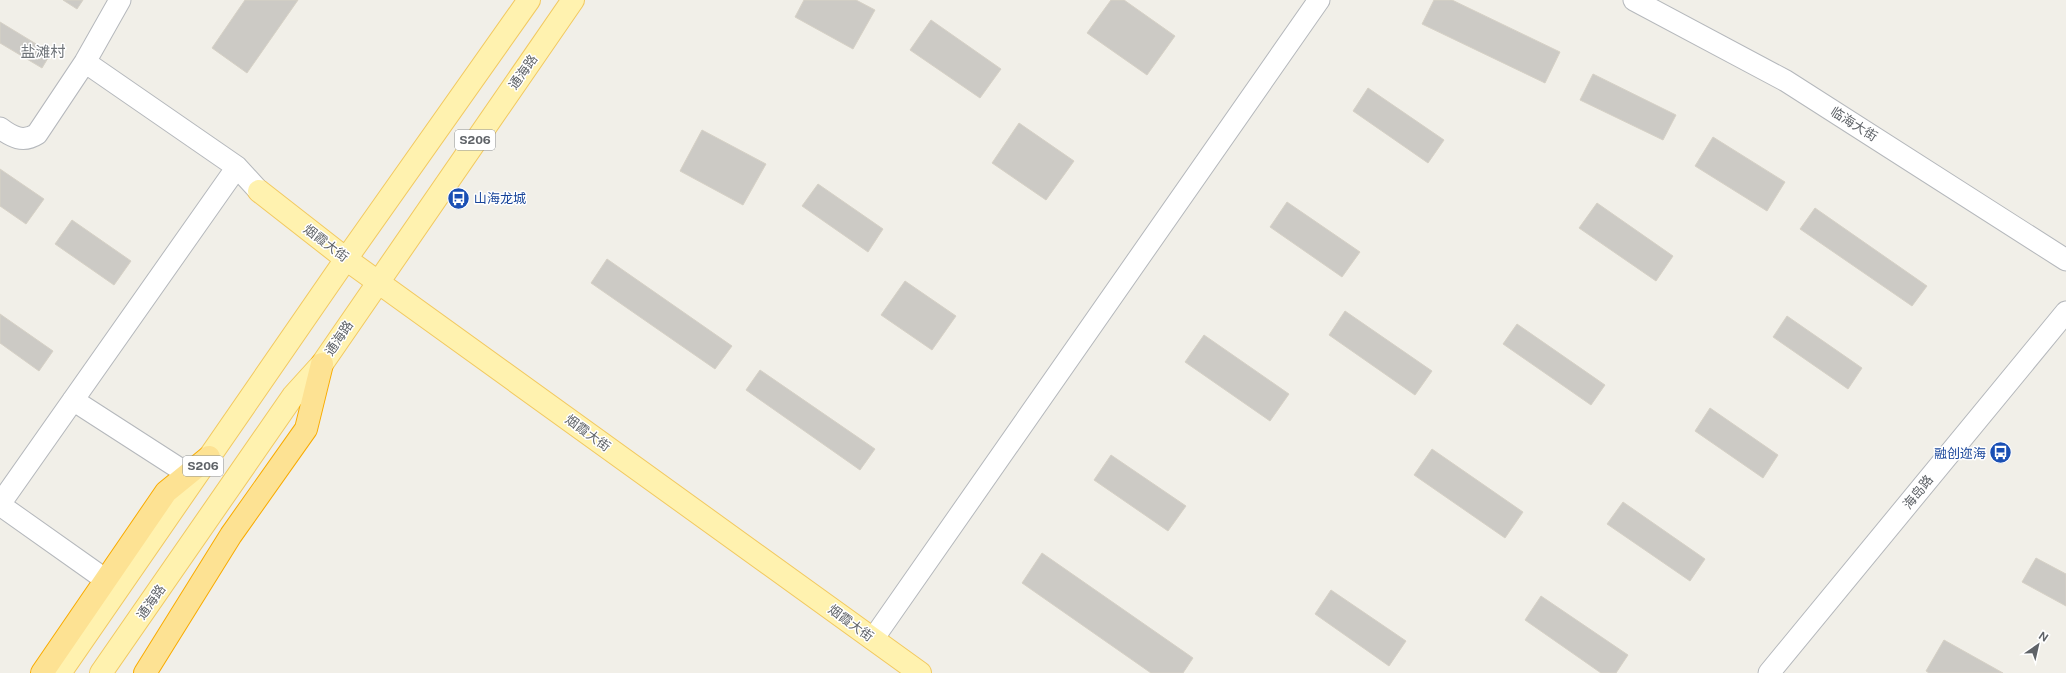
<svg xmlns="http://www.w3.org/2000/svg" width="2066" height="673" font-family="'Public Sans','Noto Sans SC',sans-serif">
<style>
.building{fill:#cccac5;stroke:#d6d1c6}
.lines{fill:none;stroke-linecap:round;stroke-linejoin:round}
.minor-casing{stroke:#b5b8bc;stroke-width:23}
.major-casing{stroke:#f2c960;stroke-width:24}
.highway-casing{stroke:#f9ab00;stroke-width:24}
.minor{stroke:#fff;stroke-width:21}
.major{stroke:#fff2af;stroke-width:22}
.highway{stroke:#fde293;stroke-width:22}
.labels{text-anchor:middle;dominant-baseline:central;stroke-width:3;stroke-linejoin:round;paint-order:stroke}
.shield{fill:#fff;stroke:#8f9295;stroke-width:1}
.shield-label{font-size:12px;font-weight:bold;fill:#5f6368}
.street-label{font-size:13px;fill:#5f6368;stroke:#fff}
.transit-label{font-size:13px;fill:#164399;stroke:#fff;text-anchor:start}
.quarter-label{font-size:15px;fill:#70757a;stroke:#fff}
</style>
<rect width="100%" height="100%" fill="#f1efe8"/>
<path class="building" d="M63,0H83L77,9Z
M245,0H298L247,73L212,48Z
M804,0H856L875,10L853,49L795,17Z
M1111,0H1124L1175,36L1147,75L1087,33Z
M1434,0H1452L1560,52L1545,83L1422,24Z
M931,20L1001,69L980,98L910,50Z
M0,22L51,53L42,68L0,43Z
M1593,74L1676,115L1663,140L1580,100Z
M1368,88L1444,140L1428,163L1353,111Z
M1019,123L1074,161L1046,200L992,163Z
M702,130L766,164L743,205L680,171Z
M1713,137L1785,182L1767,211L1695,166Z
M0,169L44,199L26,224L0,206Z
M818,184L883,229L868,252L802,206Z
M1287,202L1360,252L1342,277L1270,227Z
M1597,203L1673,256L1656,281L1579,228Z
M1815,208L1927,286L1912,306L1800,229Z
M72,220L131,261L114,285L55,244Z
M607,259L732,346L715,369L591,283Z
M905,281L956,316L932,350L881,315Z
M1345,311L1432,371L1415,395L1329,335Z
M0,314L53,351L39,371L0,343Z
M1787,316L1862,368L1848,389L1773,337Z
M1517,324L1605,385L1591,405L1503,344Z
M1204,335L1289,394L1270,421L1185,362Z
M760,370L875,449L860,470L746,390Z
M1710,408L1778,455L1763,478L1695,431Z
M1432,449L1523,512L1505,538L1414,475Z
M1111,455L1186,506L1168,531L1094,480Z
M1623,502L1705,559L1690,581L1607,524Z
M1042,553L1193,658L1183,673H1151L1022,583Z
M2036,558L2066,574V606L2022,582Z
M1331,590L1406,641L1389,666L1315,614Z
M1541,596L1628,655L1616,673H1601L1525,620Z
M1944,640L2003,673H1929L1926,671Z"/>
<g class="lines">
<defs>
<path id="minor" d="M1634,0L1786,81L2066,260
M85,62L237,167L259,191
M0,128C12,137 23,143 37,134L85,62L120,0
M73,400L194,478
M0,504L237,167
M0,505L106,580
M873,639L1319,0
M1769,673L2066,312"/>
<path id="major" d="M259,191L346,259L920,673
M60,673L346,259L529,0
M101,673L293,396L322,364L573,0"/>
<path id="highway" d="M42,673L166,492L209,457
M145,673L231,535L306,429L322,364"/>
</defs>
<use href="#minor" class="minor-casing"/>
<use href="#major" class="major-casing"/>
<use href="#highway" class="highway-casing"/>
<use href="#minor" class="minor"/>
<use href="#major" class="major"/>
<use href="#highway" class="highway"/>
</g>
<defs>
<symbol id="bus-disc" viewBox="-11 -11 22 22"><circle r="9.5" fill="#1a4fb4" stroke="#fff"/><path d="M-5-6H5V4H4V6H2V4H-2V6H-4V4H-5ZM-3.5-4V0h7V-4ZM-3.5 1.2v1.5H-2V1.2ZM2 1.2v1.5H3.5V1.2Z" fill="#fff"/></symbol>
</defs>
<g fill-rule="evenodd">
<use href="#bus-disc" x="446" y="186" width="25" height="25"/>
<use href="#bus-disc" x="1988" y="440" width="25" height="25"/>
</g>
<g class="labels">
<g class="shield">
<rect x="455" y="130" width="40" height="20" rx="3"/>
<rect x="183" y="456" width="40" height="20" rx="3"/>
</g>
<g class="shield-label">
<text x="475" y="140">S206</text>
<text x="203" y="466">S206</text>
</g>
<g class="street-label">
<text transform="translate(523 72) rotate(-55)">通海路</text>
<text transform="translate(1854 124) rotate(32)">临海大街</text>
<text transform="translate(326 243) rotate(37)">烟霞大街</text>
<text transform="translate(339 338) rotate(-56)">通海路</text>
<text transform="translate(588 433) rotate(36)">烟霞大街</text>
<text transform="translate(1918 492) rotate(-51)">海岛路</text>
<text transform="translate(151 602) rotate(-55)">通海路</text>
<text transform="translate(851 623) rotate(36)">烟霞大街</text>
</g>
<g class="transit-label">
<text x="474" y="198">山海龙城</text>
<text x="1986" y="453" text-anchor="end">融创迩海</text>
</g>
<g class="quarter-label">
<text x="43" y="51">盐滩村</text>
</g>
</g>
<g transform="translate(2038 645) rotate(34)" stroke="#ffffff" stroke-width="3" paint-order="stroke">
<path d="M0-3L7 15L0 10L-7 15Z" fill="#5f6368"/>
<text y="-6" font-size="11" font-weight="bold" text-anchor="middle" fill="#5f6368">N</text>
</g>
</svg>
